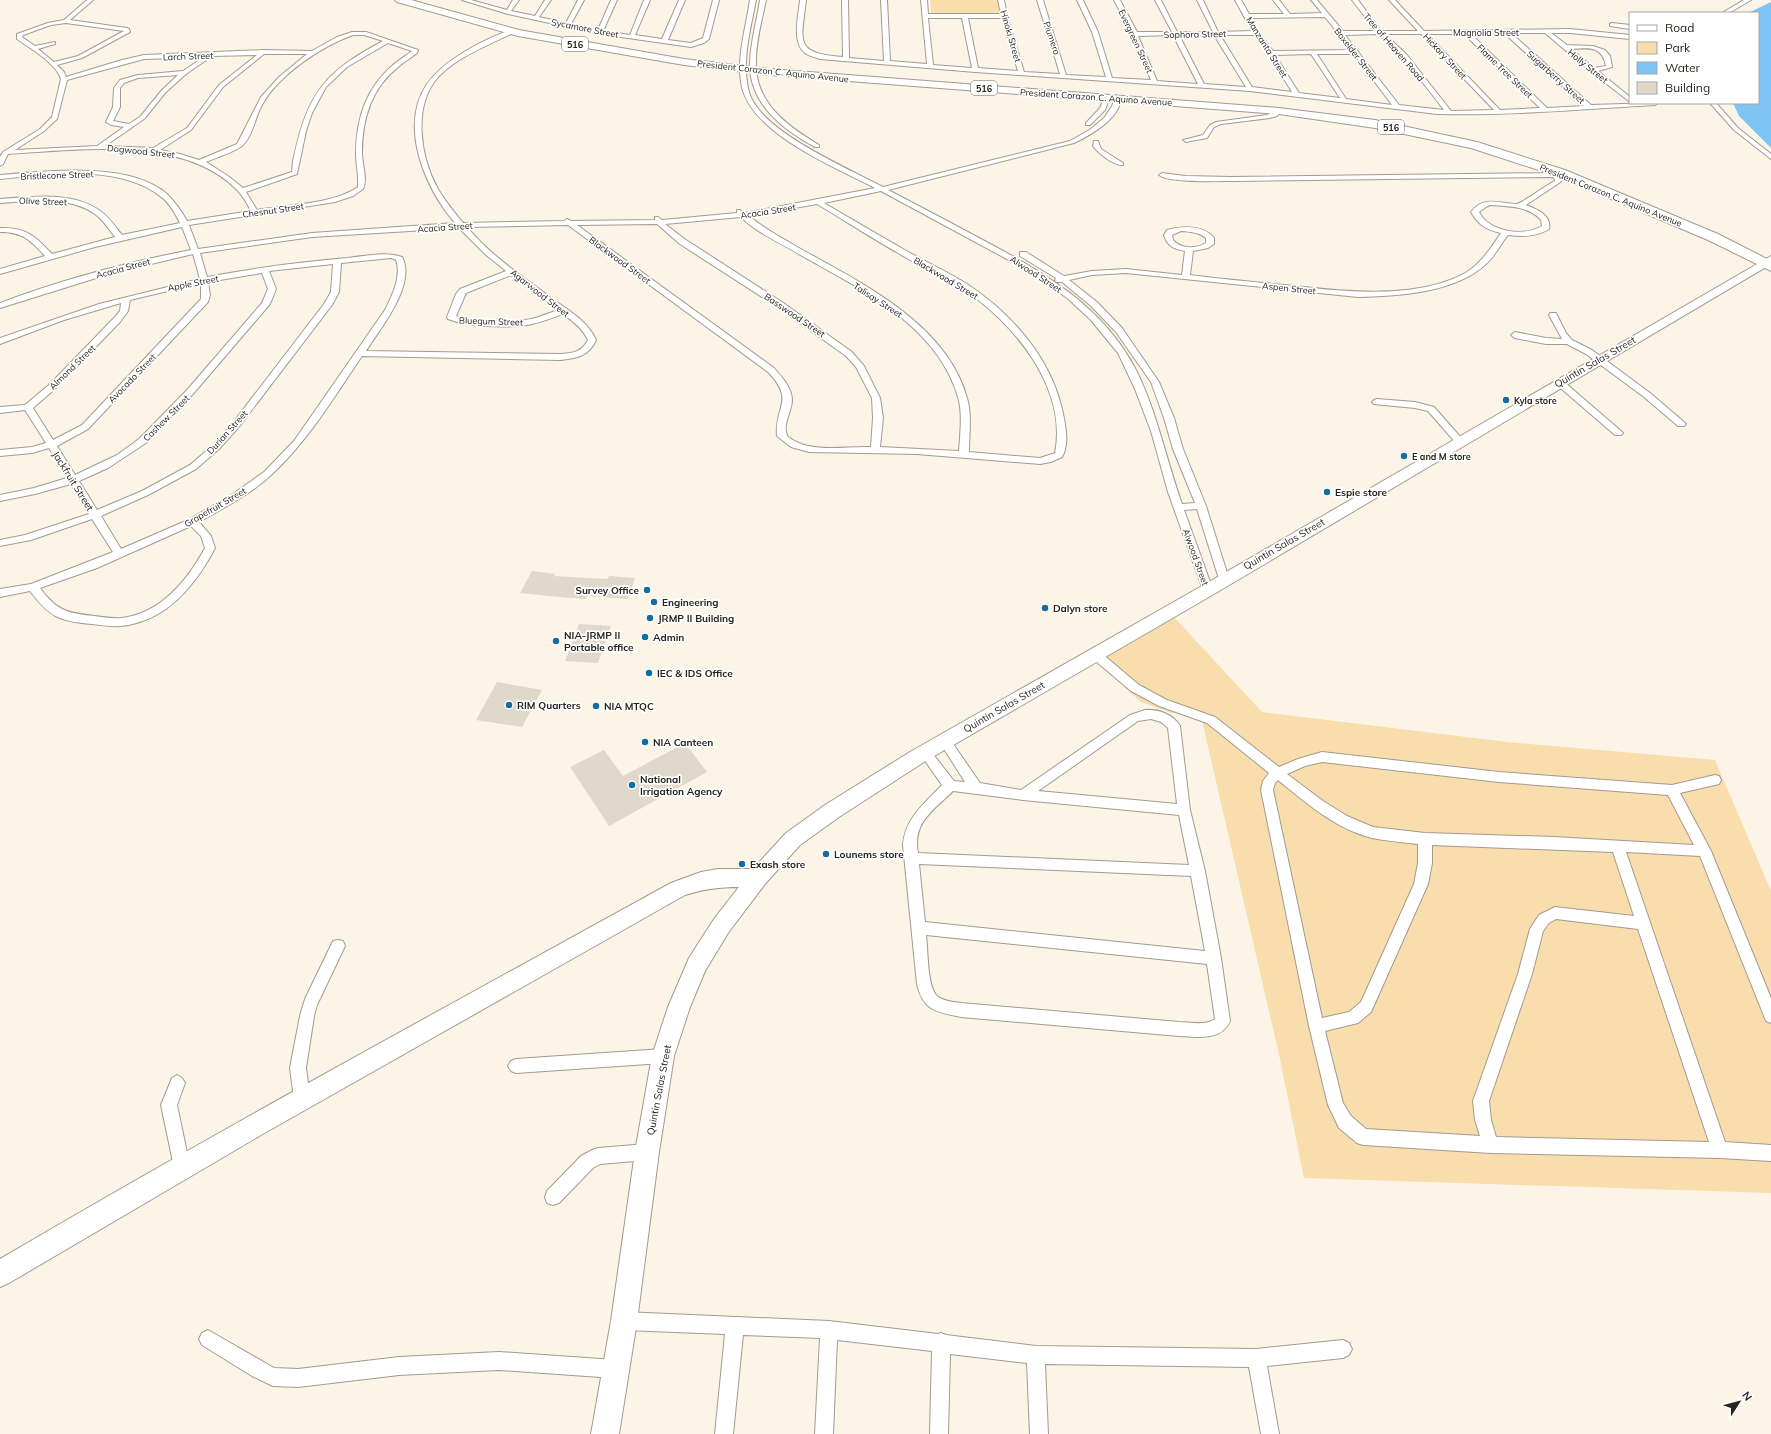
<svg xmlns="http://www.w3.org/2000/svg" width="1771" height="1434" font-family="Mulish,sans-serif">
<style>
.green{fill:#f9ddad}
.water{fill:#7fc5f3}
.building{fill:#e0d8cb}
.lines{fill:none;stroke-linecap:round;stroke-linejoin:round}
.street-casing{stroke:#a29b8e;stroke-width:2}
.secondary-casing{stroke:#a29b8e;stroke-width:2}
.highway-casing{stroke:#a29b8e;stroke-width:2}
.street{fill:#fff;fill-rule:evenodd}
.secondary{fill:#fff;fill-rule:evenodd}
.highway{fill:#fff;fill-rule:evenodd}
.poi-dot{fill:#136e9d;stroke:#fff;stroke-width:1.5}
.labels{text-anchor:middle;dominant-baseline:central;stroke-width:3.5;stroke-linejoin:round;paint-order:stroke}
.far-street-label{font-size:9px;fill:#27241f;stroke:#fff}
.shield{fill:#fff;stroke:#686662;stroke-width:1}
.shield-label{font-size:9px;font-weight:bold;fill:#27241f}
.far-poi-label{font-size:9px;font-weight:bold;fill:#27241f;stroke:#fff;text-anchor:start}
.street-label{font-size:10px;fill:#27241f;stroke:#fff}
.poi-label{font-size:10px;font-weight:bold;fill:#27241f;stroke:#fff;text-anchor:start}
</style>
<rect width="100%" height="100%" fill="#fcf4e6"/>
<path class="green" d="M930,0H997L1001,14H931Z
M1173,616L1262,712L1507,742L1715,760L1771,891V1193L1304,1178L1280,1059L1200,712L1172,713L1141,702L1097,662Z"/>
<path class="water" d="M1771,2V148L1739,116L1733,103H1758V13H1748Z"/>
<path class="building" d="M532,571L555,574L554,576L608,579L609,576L635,578L628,599L587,596L586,599L559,597L520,593Z
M579,624L611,626L598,663L565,661Z
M497,682L542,690L522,727L476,720Z
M685,743L707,772L609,826L570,767L604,750L623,776Z"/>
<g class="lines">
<defs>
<path id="street" d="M87,0H93L70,20L127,28L129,29L130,32L82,58L57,65L64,72L66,77L122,60L144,55L264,50L312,51L337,37L352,32H366L418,50L417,53C411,58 403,62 397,68C371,89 362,120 362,153C362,165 368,179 363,189L353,196L335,202L189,225L198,249L312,233L455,223C426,189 398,127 427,84C444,60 484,39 511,30L513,31V33C488,45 459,56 439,76C412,105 420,157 438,189C445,201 454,212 463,223L564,221L567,219L571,221L655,220V217H658L662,220L737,213V210H740L745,213L875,188C835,167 747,132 741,82C737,55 746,27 750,0H756C751,27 743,55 747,82C748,91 751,100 757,107C778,138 849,169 883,187L1070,141L1091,129L1104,118L1112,106L1116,97H1120C1123,117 1089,136 1074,143L888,190C919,206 949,222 979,238C1041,271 1102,304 1136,370C1157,412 1166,459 1182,504L1195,503L1173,449L1164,418L1151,382L1116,332L1091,306L1062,282H1056L1055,280L1056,278L1020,256V252H1026L1064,276L1092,271L1126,269L1182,275L1185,251C1174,249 1167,246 1164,235L1167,230C1183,226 1202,224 1214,238V244L1208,248L1193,251L1190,275C1221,279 1253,282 1284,285C1339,291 1416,301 1467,272C1482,262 1491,248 1501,233C1487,230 1478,225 1471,212C1484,195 1500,204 1517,204C1522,203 1548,184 1555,181L1554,177L1231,181C1216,181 1169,183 1159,175L1162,173L1185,176L1231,177L1556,173L1561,171L1564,173L1561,176L1562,180L1559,183L1526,205C1536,209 1552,215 1549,229C1536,237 1522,237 1508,235C1500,245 1495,256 1486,264C1455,293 1398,296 1358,297L1126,273L1092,275L1069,280L1097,302L1122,328L1159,382L1174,418L1183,449L1206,506L1229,579L1228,582H1220L1219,579L1197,509L1184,510L1213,590L1212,593H1204L1203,590L1168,492L1151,431L1135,389L1118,353L1090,319L1067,298L1029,271L881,191L824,203C850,218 876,234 903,249C924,261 946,271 967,284C1011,313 1050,357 1062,409C1065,423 1070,444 1062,457L1051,462L1040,464L917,454L809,452L791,447L777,436C774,406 796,401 768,372L568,225L467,227C489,254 519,274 547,295C564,308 587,319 596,340C589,356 577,358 561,360L362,356C334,397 308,441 271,475C250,495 223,508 199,522L211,536L215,548C195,586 166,622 120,626C111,627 101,625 92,624C60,621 50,618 30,591L0,597V589L31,584L113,552L92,519L31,540L0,546V540L25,535L89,514L71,484L35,494L0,501V495L34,488L67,478L49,448L32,453L0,456V450L32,447L46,443L25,410L0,413V407L25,405L50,384L114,318L120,311L121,303L64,320L0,344V338L99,304L200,279L193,254L109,274L0,308V303C61,280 128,262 191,250L182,227L95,247L0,274V269L45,256C30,240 23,232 0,232V228C26,227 35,236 52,254L115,237C109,229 103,220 95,214C68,195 30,201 0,203V199C32,197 71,191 99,210C109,217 115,226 122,235L180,223C175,213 169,202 160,196C119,164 48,174 0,179V175C46,171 130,161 167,194C175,202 182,212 187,221L251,211C247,203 243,196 237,190C184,135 77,150 8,154L3,164L0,166V157L3,152L40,129L52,117L61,79C56,63 31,49 17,39V34L48,23L64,20ZM66,23L124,31L78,56L54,62L38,49L55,44V42L35,46L22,37L23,35L51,25ZM353,35H364L383,41C325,72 308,92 294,157C292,162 293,167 292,172L243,188L228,176L206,162C215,158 234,152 242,146C253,136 255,117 262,105C278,75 322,46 353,35ZM388,43L412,51C406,56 398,60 392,66C366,88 356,120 356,154C356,165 359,176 358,187C334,204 287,205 257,210L246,192L297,174L306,131L312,113L326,87L347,67ZM264,54H307L279,77L261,97L237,144L199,160L180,154L160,150L191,130L223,87ZM257,55L219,85L187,128L153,148L105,146L144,119L166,92L186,74L212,56ZM204,57L183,71L138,75L120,80L114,88L113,107L106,122L111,125L124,127L97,146L15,150L44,131L57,119L67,80L144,59ZM178,75L162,90L140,117L129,124L113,121L120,107V88L124,83L138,78ZM817,204C844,220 870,237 898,253C918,265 941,275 961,288C1013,321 1068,388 1055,453L1040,458L969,452C969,434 972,415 967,398C946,321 855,280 792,244C777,235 762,227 749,216ZM1490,205C1507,206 1529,206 1541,220L1542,226C1524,237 1489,232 1479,212L1486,207ZM741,217C757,233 779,242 797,253C858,288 937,324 958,397C963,414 960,434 959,451L880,447L883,418L880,398L864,366L852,352L782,302L686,240L665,224ZM657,224L680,244L776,306L846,356L856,367L872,398L873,418L871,447C844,446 811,454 788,437C781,426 792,412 792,400C792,388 782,377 774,368L577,225ZM459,228L485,254L506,271L460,289L456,294L447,317L448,319C469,327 505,328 527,325C540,323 551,318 563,314C573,321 583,329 588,340C582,352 573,353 561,354L366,351C380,329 417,284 402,257C386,251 365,256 347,258C301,262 254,268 207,277L200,253L312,237ZM1181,231C1191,232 1199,232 1206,238V243C1196,249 1181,249 1173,240L1172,235ZM391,258L396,260C402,276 392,296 385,310L294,441L264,472L233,494L188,520L121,549L101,516L148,495L196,469L219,449L238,428L332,305L339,292L341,263ZM333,264L331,292L324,304L232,424L213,445L190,465L142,491L97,510L79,481L108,468L146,443L193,394L270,304L276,289L269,271ZM262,273L268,289L262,303L187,390L139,439L117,455L75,475L57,446L88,429L208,302L210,295L208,282ZM511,275L558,310C549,313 540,317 531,319C512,323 474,322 456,316L466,293ZM201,283V299L82,425L53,440L33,408L56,388L120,322L128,311L130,300ZM191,526L201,536L205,548C187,581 161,613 122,618C113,619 103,617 94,616C67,613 57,611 40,588L97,568Z
M462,0H471L507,10L513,0H519L511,11L535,16L545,0H551L539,17L566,23L578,0H584L571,24L598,30L611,0H617L603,31L630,35L644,0H650L635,35L662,39L679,0H685L668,40L691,43L703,38L713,0H719L709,39L704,43L691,47L600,34L508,14Z
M760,0H766C762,20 756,40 756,61C754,102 787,126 819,145V147H815C782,129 748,103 750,61C751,40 757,20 760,0Z
M800,0H806C801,43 794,53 843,57L842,0H848L849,58L884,61L881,0H887L890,61L927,64L921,0H927L928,14H1001L998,0H1004L1007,16L1024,72L1060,74L1037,0H1043L1066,75L1106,77L1092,32L1077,0H1083L1098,32L1112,78L1151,80L1132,34L1114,0H1120L1137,32H1172L1155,0H1161L1177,32H1213L1197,0H1203L1218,32L1252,31L1235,0H1241L1249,14H1284L1273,0H1279L1290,14L1322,13L1311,0H1317L1343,31H1376L1352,0H1358L1381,31H1418L1389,0H1395L1424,31L1570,29L1630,35V39L1570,33H1551L1567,45L1593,46L1605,50L1610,56L1612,67L1598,71L1630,97V102L1590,71L1545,33H1511L1591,105L1658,103L1655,105C1583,109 1510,116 1437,114L1250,91L975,72L820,59C815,57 809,56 805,53C791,42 799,14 800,0ZM1325,17L1351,50L1273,51L1259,33L1250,18ZM928,18H962L972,68L933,65ZM968,18H1002L1018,71L978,68ZM1504,33L1584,106L1547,108L1471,34ZM1378,34L1403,57L1444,110L1399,105L1345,35ZM1385,34H1421L1494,110L1451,111L1407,55ZM1427,34H1464L1540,108L1500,110ZM1173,35L1198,84L1157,81L1138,36ZM1179,35H1214L1246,87L1204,84ZM1220,35H1254L1268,53L1292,92L1252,87ZM1571,49C1588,48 1602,45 1606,66L1594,68ZM1311,54L1340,98L1299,93L1275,55ZM1317,54H1354L1392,105L1346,99Z
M1744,0H1751L1729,13H1722Z
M1612,23L1630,25V29L1610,26V24Z
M1105,96L1110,97L1105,110L1090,125H1086V123L1100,108Z
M1710,103H1716L1738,128L1771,154V159L1734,130Z
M1279,109L1281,110V112L1277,116L1270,118L1221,124L1214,127L1207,138L1186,142L1183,140L1203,135L1210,125L1216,122L1267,115Z
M1094,141H1098L1101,149L1123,163V165C1114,166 1098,153 1093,146Z
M1550,313H1556L1566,333L1572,340L1592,350L1650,393L1684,422L1686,424L1684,426H1678L1644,397L1586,354L1567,344H1546L1515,338L1511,335L1515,332L1546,338L1562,339L1549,315Z
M1560,380L1563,381L1621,431L1623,433L1621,435H1615L1557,385L1556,383L1557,381Z
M1377,399L1415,402L1434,407L1464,441L1459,444L1456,443L1428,411L1415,408L1374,404L1372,402L1374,400Z
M1096,651L1100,652L1139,685L1167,700L1215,717L1279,767L1298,759L1322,752L1499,772L1672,785L1715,775L1719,776L1721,780L1719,784L1680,793L1711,851L1771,998V1023L1766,1021L1700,856L1626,852L1725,1142L1771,1145V1161L1720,1158L1491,1153L1363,1145L1357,1143L1339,1128L1328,1105L1309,1026L1261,790L1263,781L1269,773L1207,723L1159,706L1131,691L1092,658L1090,655L1092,652ZM1322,762L1499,782L1668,795L1694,845L1553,837L1425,833L1373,827L1347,816L1323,801L1287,774L1305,766ZM1278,780C1306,803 1336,829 1372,838C1387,841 1403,842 1418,844V863L1414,884L1361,1002L1349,1012L1322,1018L1273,790L1275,783ZM1432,845L1613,852L1634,916L1555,907L1539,915L1530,929L1518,974L1473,1101L1475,1120L1480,1136L1366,1129L1351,1116L1343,1103L1325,1031L1358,1023L1371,1012L1428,884L1432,863ZM1556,919L1638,929L1709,1142L1496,1137L1491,1120L1489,1101L1532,974L1543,931L1549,923Z
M1145,710C1159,709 1173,714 1180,726L1190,810L1205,871L1221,958L1230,1021C1222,1041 1197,1037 1179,1036L961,1017C937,1012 923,1011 917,984L903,845C905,818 924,804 942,785L921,755L919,752L921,749L925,747L929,749L954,781L965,782L939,741L941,738L945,736L949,738L980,783L1021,790L1130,715ZM1151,719L1161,722L1168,728L1177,804L1038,791L1138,721ZM953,791L1023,800L1179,815L1189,865L918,853C912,822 934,810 953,791ZM919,864L1191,876L1205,951L925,922ZM926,935L1207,964L1215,1019C1206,1026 1190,1022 1179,1022L961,1003C953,1002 943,1001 937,996C927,987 928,949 926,935Z
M338,940L343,941L345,946L317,1005L314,1016L306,1068L310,1099L308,1105L302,1107L296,1105L294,1099L290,1068L300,1016L305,999L333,941Z
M663,1049L668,1051L671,1056L668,1061L663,1063L516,1073L511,1071L508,1066L511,1061L516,1059Z
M177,1075L182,1078L185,1083L177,1105L190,1167L188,1173L182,1175L176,1173L174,1167L161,1105L172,1078Z
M647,1144L653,1146L655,1152L653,1158L647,1160L600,1164L593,1168L559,1203L553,1205L547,1203L545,1197L547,1191L581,1156L592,1150L598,1148Z
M624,1312L829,1321L938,1334L941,1333L946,1335L1036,1346L1256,1349L1343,1340L1349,1343L1352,1349L1349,1355L1343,1358L1267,1366L1279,1434H1261L1249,1367L1045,1364L1048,1434H1030L1027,1363L950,1354L948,1434H930L932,1351L837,1340L833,1434H815L820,1338L743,1335L733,1434H715L725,1334L624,1330L618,1327L615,1321L618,1315Z
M208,1330L274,1368L298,1369L399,1357L499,1352L615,1360L621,1363L624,1369L621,1375L615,1378L499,1370L399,1375L298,1387L273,1386L252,1376L202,1345L199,1339L202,1333Z"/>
<path id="secondary" d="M1771,256V264L1214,594L924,762L839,817L800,845L765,884L728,933L705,971L690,1007L674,1056L659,1152L637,1321L619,1434H591L611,1321L635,1152L652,1056L668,1007L689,958L714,919L739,887C720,887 703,889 685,895L261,1135L9,1283L0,1287V1259C221,1129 446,1007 671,883L701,872L718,869H753L786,833L825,805L910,752L1202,586Z"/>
<path id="highway" d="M395,0H411L519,30L684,59L770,69L1279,108L1375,120L1477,142L1565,170L1718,234L1771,261V271L1708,240L1557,176L1471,148L1375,128L1279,114L770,75L684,65L518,36L397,2Z"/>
</defs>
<use href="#street" class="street-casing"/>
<use href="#secondary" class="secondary-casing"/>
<use href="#highway" class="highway-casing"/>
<use href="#street" class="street"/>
<use href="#secondary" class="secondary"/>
<use href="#highway" class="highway"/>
</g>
<g class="poi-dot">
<circle cx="1506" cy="400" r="4"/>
<circle cx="1404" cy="456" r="4"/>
<circle cx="1327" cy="492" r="4"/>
<circle cx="647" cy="590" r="4"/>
<circle cx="654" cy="602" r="4"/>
<circle cx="1045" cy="608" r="4"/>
<circle cx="650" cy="618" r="4"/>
<circle cx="645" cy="637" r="4"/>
<circle cx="556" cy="641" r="4"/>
<circle cx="649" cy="673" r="4"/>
<circle cx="509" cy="705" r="4"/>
<circle cx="596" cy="706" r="4"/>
<circle cx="645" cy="742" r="4"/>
<circle cx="632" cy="785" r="4"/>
<circle cx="826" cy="854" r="4"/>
<circle cx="742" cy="864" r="4"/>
</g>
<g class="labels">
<g class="far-street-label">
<text transform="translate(585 28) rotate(11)">Sycamore Street</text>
<text x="1486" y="32">Magnolia Street</text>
<text transform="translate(1195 34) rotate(-1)">Sophora Street</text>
<text transform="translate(1011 36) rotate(74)">Hinoki Street</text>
<text transform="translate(1052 38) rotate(72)">Plumero</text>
<text transform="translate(1136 41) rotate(65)">Evergreen Street</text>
<text transform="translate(1267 47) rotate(58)">Manzanta Street</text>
<text transform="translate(1394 47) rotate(49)">Tree of Heaven Road</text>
<text transform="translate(1356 54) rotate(52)">Boxelder Street</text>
<text transform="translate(188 56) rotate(-2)">Larch Street</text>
<text transform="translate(1445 56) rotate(47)">Hickory Street</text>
<text transform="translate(1588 66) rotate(39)">Holly Street</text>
<text transform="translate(773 71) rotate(6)">President Corazon C. Aquino Avenue</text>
<text transform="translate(1505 71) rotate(44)">Flame Tree Street</text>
<text transform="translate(1556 77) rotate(42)">Sugarberry Street</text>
<text transform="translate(1096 97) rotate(4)">President Corazon C. Aquino Avenue</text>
<text transform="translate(141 151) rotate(6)">Dogwood Street</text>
<text transform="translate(57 175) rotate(-2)">Bristlecone Street</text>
<text transform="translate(1611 195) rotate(22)">President Corazon C. Aquino Avenue</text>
<text transform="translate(43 201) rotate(2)">Olive Street</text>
<text transform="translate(273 210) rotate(-8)">Chesnut Street</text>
<text transform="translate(768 211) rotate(-9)">Acacia Street</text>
<text transform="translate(445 227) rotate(-4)">Acacia Street</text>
<text transform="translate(620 260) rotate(36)">Blackwood Street</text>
<text transform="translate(123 268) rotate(-15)">Acacia Street</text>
<text transform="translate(1036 274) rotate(33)">Alwood Street</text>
<text transform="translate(946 278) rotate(31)">Blackwood Street</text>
<text transform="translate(193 283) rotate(-11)">Apple Street</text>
<text transform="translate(1289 288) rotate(6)">Aspen Street</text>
<text transform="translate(540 293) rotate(38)">Agarwood Street</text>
<text transform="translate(878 300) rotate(33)">Talisay Street</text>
<text transform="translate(795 315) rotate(34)">Basswood Street</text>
<text transform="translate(491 321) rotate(2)">Bluegum Street</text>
<text transform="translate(72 367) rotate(-44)">Almond Street</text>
<text transform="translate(132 378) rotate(-46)">Avocado Street</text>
<text transform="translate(166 418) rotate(-45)">Cashew Street</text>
<text transform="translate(227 432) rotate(-48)">Durian Street</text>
<text transform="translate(215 507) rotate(-30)">Grapefruit Street</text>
<text transform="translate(1196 557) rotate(70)">Alwood Street</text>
</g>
<g class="shield">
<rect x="562" y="37" width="26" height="14" rx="3"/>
<rect x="971" y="81" width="26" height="14" rx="3"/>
<rect x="1378" y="120" width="26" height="14" rx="3"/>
</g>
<g class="shield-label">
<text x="575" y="44">516</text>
<text x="984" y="88">516</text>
<text x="1391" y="127">516</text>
</g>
<g class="far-poi-label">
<text x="1514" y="400">Kyla store</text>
<text x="1412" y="456">E and M store</text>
</g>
<g class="street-label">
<text transform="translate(1595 362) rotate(-30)">Quintin Salas Street</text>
<text transform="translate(73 481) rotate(58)">Jackfruit Street</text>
<text transform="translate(1284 544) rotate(-30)">Quintin Salas Street</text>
<text transform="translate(1004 707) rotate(-30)">Quintin Salas Street</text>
<text transform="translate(659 1090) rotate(-79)">Quintin Salas Street</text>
</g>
<g class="poi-label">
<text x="1335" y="492">Espie store</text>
<text x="639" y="590" text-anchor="end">Survey Office</text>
<text x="662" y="602">Engineering</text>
<text x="1053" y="608">Dalyn store</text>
<text x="658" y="618">JRMP II Building</text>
<text x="564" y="635">NIA-JRMP II<tspan x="564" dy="12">Portable office</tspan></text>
<text x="653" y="637">Admin</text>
<text x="657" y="673">IEC &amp; IDS Office</text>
<text x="517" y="705">RIM Quarters</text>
<text x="604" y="706">NIA MTQC</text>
<text x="653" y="742">NIA Canteen</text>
<text x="640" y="779">National<tspan x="640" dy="12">Irrigation Agency</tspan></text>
<text x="834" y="854">Lounems store</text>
<text x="750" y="864">Exash store</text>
</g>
</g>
<rect x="1629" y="12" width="130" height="92" fill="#ffffff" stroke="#a9a7a5"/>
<rect x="1637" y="25" width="20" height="6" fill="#ffffff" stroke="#a9a7a5"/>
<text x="1665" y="32" font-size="12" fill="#27241f">Road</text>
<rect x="1637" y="42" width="20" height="12" fill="#f9ddad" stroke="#a9a7a5"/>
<text x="1665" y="52" font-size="12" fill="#27241f">Park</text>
<rect x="1637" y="62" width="20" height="12" fill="#7fc5f3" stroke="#a9a7a5"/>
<text x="1665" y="72" font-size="12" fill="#27241f">Water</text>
<rect x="1637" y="82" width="20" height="12" fill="#e0d8cb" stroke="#a9a7a5"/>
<text x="1665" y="92" font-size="12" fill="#27241f">Building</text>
<g transform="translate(1739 1402) rotate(54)" stroke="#ffffff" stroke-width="3" paint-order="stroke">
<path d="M0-3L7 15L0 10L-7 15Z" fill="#27241f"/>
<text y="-6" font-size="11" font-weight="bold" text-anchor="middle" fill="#27241f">N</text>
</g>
</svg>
